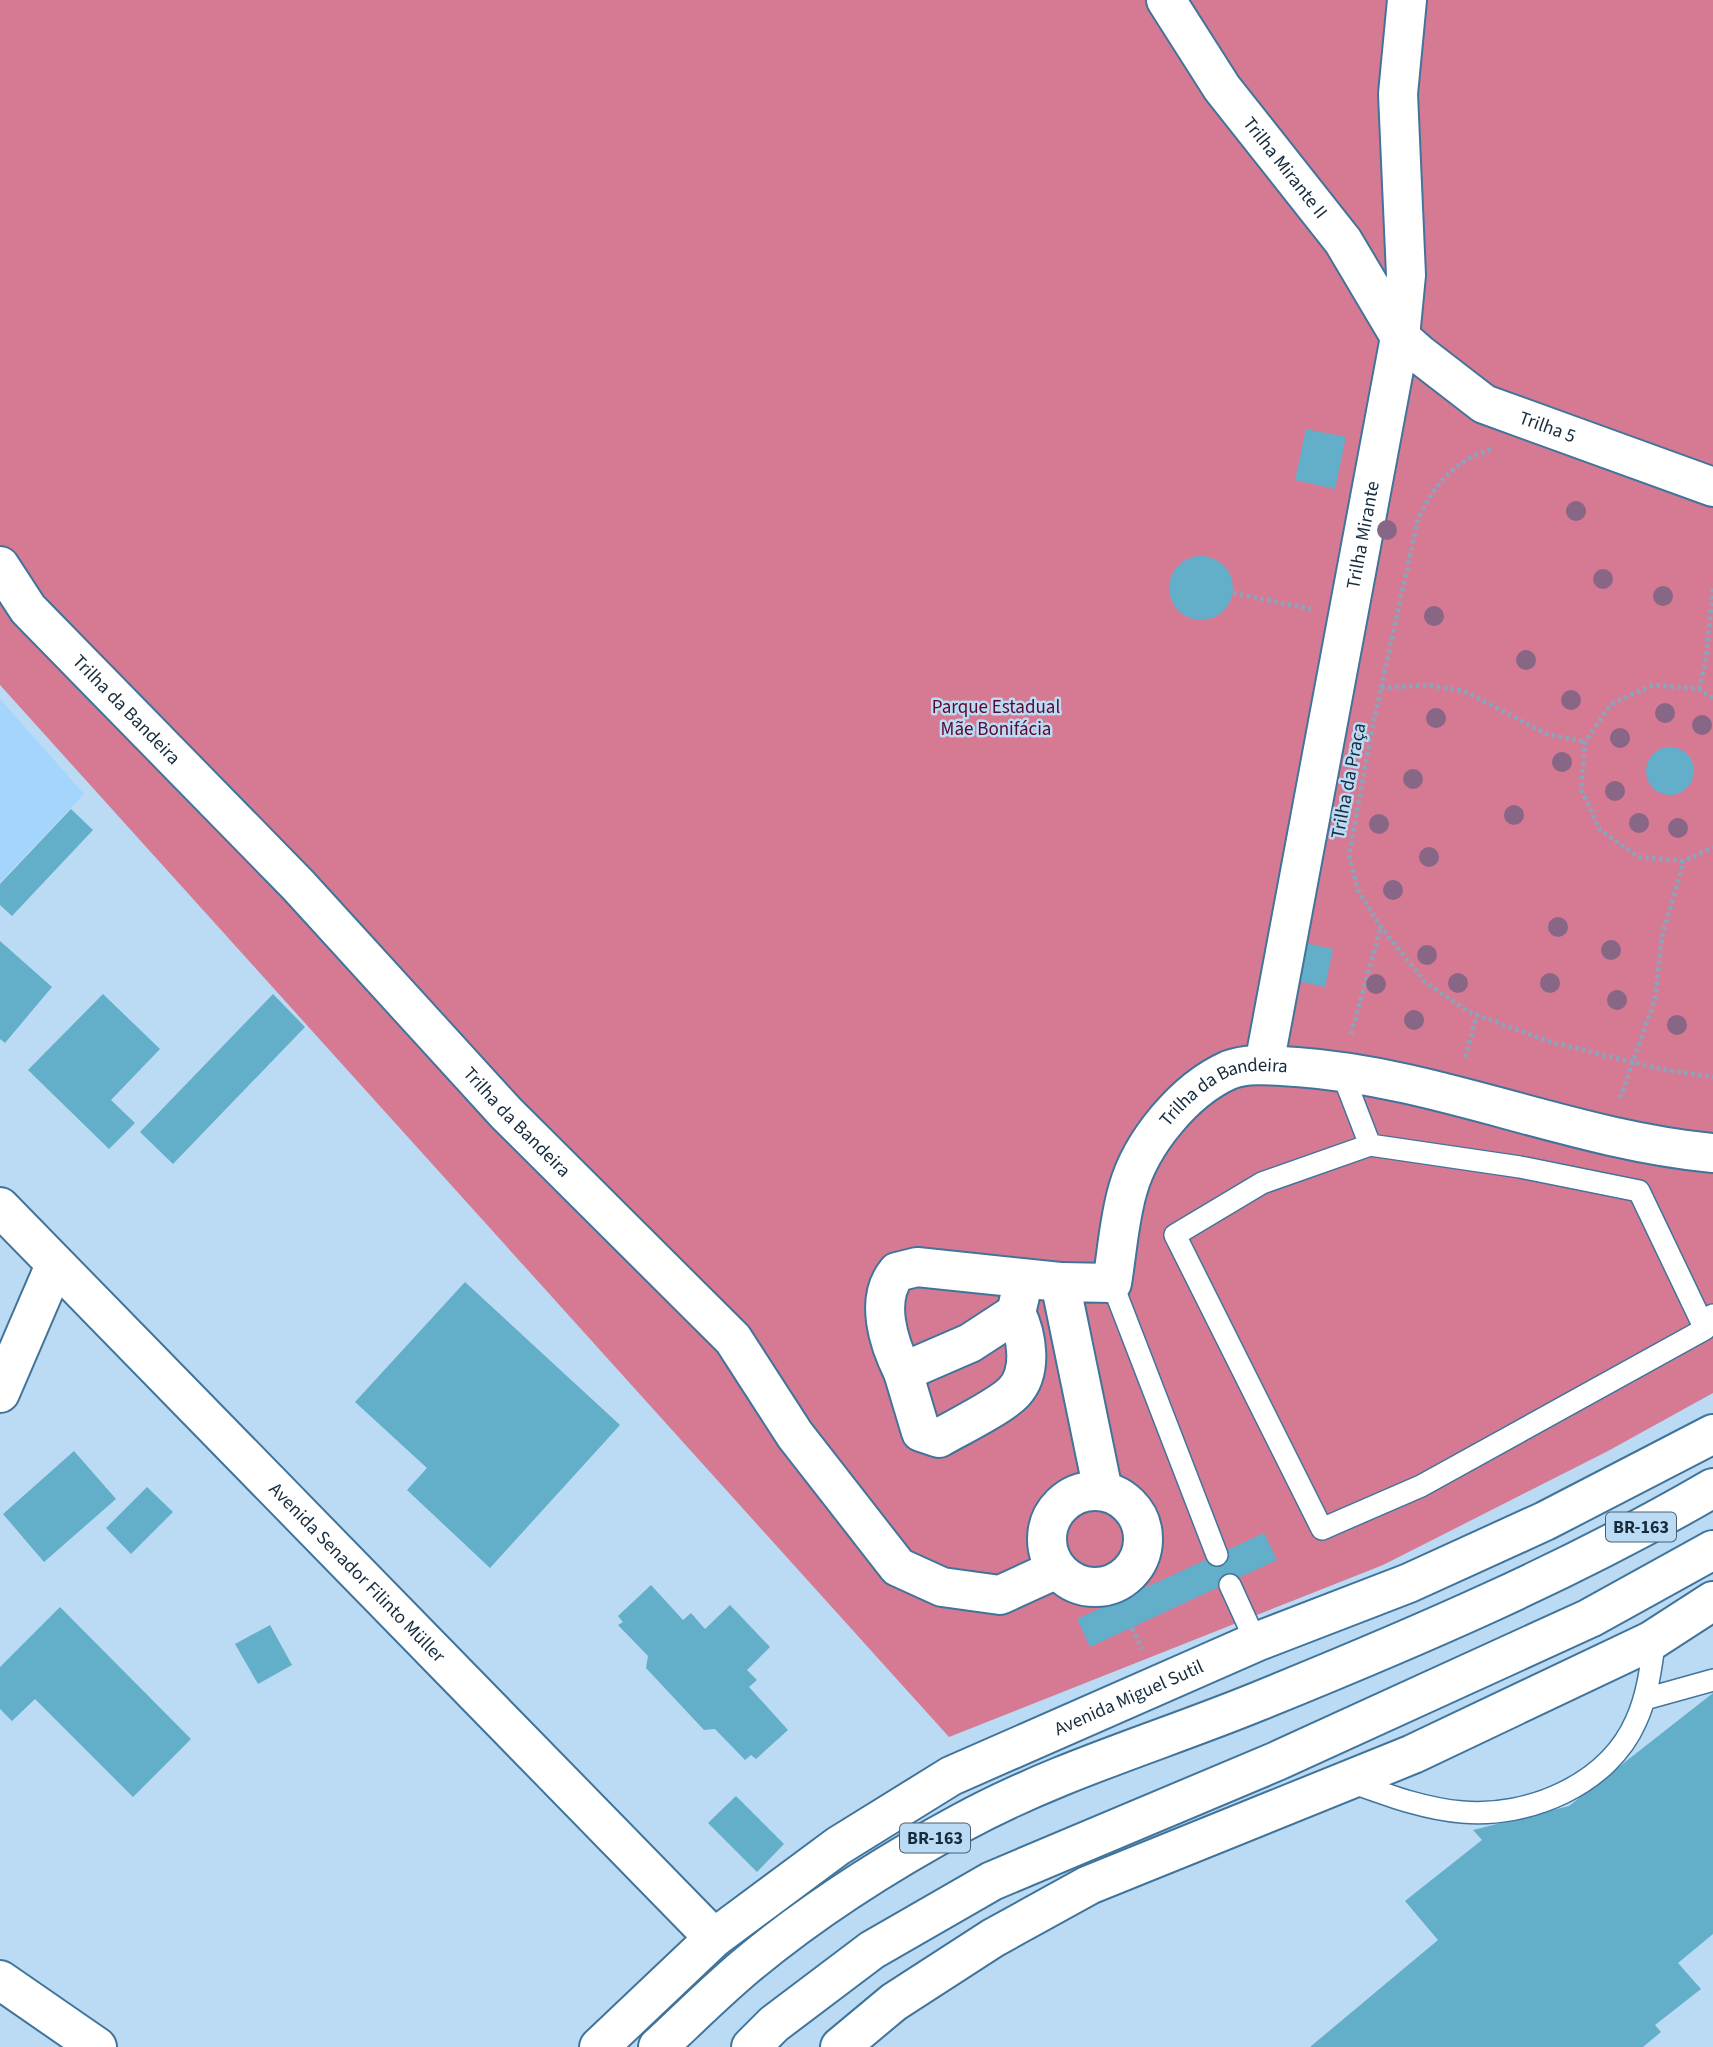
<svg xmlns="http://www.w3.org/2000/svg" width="1713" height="2047" font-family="'Source Sans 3',sans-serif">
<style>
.built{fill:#a4d5fc}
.forest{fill:#d67a94}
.building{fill:#63aec8}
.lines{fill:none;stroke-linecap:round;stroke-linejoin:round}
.service-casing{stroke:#40749b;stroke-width:24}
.minor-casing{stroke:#40749b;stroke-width:42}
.tertiary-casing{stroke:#40749b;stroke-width:42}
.secondary-casing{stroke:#40749b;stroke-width:42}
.trunk-casing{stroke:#40749b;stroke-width:42}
.path{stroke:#88a5bc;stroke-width:4.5;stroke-dasharray:3.5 3.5;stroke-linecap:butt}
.service{stroke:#fff;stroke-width:21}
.minor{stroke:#fff;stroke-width:38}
.tertiary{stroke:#fff;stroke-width:38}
.secondary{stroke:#fff;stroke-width:38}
.trunk{stroke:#fff;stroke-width:38}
.tree{fill:#876686}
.labels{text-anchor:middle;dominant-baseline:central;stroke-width:5;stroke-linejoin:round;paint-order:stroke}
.shield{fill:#bbdbf5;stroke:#486074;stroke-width:2}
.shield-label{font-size:18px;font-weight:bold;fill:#162c3d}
.street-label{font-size:19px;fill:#162c3d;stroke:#bbdbf5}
.park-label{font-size:19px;fill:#5c072c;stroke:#bbdbf5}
</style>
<rect width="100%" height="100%" fill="#bbdbf5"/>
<path class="built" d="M0,699L84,794L0,882Z"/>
<path class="forest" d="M0,0H1713V1393L1608,1451L1383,1565L949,1737L0,685Z"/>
<path class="building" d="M1306,429L1346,437L1335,489L1295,480Z
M1169 588a32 32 0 1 1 64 0a32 32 0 1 1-64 0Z
M1646 771a24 24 0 1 1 48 0a24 24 0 1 1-48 0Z
M71,809L93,830L12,916L0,905V884Z
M0,941L52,987L5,1043L0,1039Z
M1296,941L1333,949L1325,987L1288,979Z
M103,994L160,1049L111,1100L135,1123L109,1149L28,1070Z
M273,994L305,1027L173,1164L140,1132Z
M465,1282L620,1425L490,1568L407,1490L427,1468L355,1402Z
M74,1451L116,1499L44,1562L3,1514Z
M147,1487L173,1512L131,1554L106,1528Z
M1264,1533L1277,1560L1090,1647L1077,1619Z
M651,1585L683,1620L691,1613L705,1629L730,1605L770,1647L747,1670L757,1680L749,1687L788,1730L756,1759L751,1755L745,1760L715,1729L704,1730L646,1668L648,1656L618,1625L623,1622L618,1616Z
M60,1607L191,1739L133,1797L35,1699L12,1721L0,1709V1667Z
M270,1625L292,1665L258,1684L235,1644Z
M1713,1693V1934L1678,1963L1701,1989L1655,2025L1661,2032L1643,2047H1310L1438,1940L1405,1901L1482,1840L1473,1830L1569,1806Z
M736,1796L784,1844L757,1872L708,1823Z"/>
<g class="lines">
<defs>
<path id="service" d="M1341,1070L1370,1145
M1112,1283L1217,1555
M1705,1329L1639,1191L1520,1167L1370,1145L1262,1183L1175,1235L1322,1529L1421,1486L1705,1329L1713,1315
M1230,1585L1256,1642
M1645,1699L1713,1680
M1348,1781C1385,1794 1423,1809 1462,1812C1528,1818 1608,1785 1636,1721C1648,1695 1651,1666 1655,1638"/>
<g id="minor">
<path id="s1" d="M1166,0L1222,88L1343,241L1400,337L1418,353L1484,404L1713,487"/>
<path id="s2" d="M0,566L28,609L298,885L506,1113L733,1339L795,1435L898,1567L942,1587L1000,1595L1057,1569"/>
<path id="s3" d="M1264,1065L1400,337L1406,275L1398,94L1407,0"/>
<path d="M1024,1279L1016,1313L970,1343L903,1372C889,1344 874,1300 897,1272L917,1267L1060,1282"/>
<path d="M903,1372L921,1432L939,1438C958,1427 1001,1406 1014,1392C1033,1372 1027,1335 1016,1313"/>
<path d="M0,1393L55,1265"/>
<circle cx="1095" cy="1539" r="48"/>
<path id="s4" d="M1103,1491L1060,1282L1112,1283C1117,1253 1119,1219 1128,1189C1141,1143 1184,1090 1229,1070C1249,1062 1276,1066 1297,1067C1439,1077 1572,1140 1713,1153"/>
</g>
<g id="tertiary">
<path id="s5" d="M0,1207L714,1938"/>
<path d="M0,1980L97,2047"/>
</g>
<g id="secondary">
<path id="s6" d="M599,2047L714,1938L838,1846L951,1776L1256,1642L1409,1583L1545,1521L1713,1434"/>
<path d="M840,2047L894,2002L993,1938L1089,1885L1413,1754L1651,1641L1713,1601"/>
</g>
<path id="trunk" d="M658,2047C687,2020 716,1991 747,1965C813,1910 887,1863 963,1822C1057,1771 1161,1741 1259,1701C1414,1638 1569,1572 1713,1488
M751,2047L774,2024L872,1950L992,1881L1277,1761L1590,1618L1713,1550"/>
</defs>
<use href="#service" class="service-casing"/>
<use href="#minor" class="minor-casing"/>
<use href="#tertiary" class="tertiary-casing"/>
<use href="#secondary" class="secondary-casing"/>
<use href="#trunk" class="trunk-casing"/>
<path class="path" d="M1491,449C1452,463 1436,482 1418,519L1372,729L1349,855L1358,890L1381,927L1425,982L1469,1012L1551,1042L1661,1069L1713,1077
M1233,593L1311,609
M1381,688L1427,685L1464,691L1547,734L1585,742
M1699,689L1706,660L1713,588
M1713,698L1699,689L1653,685L1611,704L1585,742L1581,789L1600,830L1639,857L1684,861L1713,847
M1351,1034L1381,927
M1465,1057L1477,1015
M1620,1098L1655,999L1662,936L1684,861
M1114,1583L1121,1599
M1132,1628L1142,1649"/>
<use href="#service" class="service"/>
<use href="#minor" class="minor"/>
<use href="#tertiary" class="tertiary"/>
<use href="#secondary" class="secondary"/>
<use href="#trunk" class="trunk"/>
</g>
<g class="tree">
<circle cx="1576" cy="511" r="10"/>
<circle cx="1387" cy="530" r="10"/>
<circle cx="1603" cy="579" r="10"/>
<circle cx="1663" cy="596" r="10"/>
<circle cx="1434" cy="616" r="10"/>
<circle cx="1526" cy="660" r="10"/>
<circle cx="1571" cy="700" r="10"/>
<circle cx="1665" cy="713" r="10"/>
<circle cx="1436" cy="718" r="10"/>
<circle cx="1702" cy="725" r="10"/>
<circle cx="1620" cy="738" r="10"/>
<circle cx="1562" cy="762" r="10"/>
<circle cx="1413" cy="779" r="10"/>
<circle cx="1615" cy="791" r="10"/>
<circle cx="1514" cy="815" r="10"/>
<circle cx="1639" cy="823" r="10"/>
<circle cx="1379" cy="824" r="10"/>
<circle cx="1678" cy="828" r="10"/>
<circle cx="1429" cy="857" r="10"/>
<circle cx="1393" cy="890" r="10"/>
<circle cx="1558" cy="927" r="10"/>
<circle cx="1611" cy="950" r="10"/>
<circle cx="1427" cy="955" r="10"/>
<circle cx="1458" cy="983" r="10"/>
<circle cx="1550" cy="983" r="10"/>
<circle cx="1376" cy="984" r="10"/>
<circle cx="1617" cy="1000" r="10"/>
<circle cx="1414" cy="1020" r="10"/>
<circle cx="1677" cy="1025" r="10"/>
</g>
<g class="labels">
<g class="shield">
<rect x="1606" y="1512.5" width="70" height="29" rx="5"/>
<rect x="900" y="1823.5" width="70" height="29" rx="5"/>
</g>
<g class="shield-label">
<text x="1641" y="1527">BR-163</text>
<text x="935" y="1838">BR-163</text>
</g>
<g class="street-label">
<text stroke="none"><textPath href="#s1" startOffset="206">Trilha Mirante II</textPath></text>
<text stroke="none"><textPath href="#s1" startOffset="586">Trilha 5</textPath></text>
<text stroke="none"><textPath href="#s3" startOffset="539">Trilha Mirante</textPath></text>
<text stroke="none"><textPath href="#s2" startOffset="192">Trilha da Bandeira</textPath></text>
<text transform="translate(1349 781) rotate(-79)">Trilha da Praça</text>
<text stroke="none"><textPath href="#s4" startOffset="508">Trilha da Bandeira</textPath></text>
<text stroke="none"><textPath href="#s2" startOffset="760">Trilha da Bandeira</textPath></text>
<text stroke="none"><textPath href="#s5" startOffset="511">Avenida Senador Filinto Müller</textPath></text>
<text stroke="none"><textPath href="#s6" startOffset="640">Avenida Miguel Sutil</textPath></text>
</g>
<g class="park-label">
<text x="996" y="707">Parque Estadual<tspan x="996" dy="22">Mãe Bonifácia</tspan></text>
</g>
</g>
</svg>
